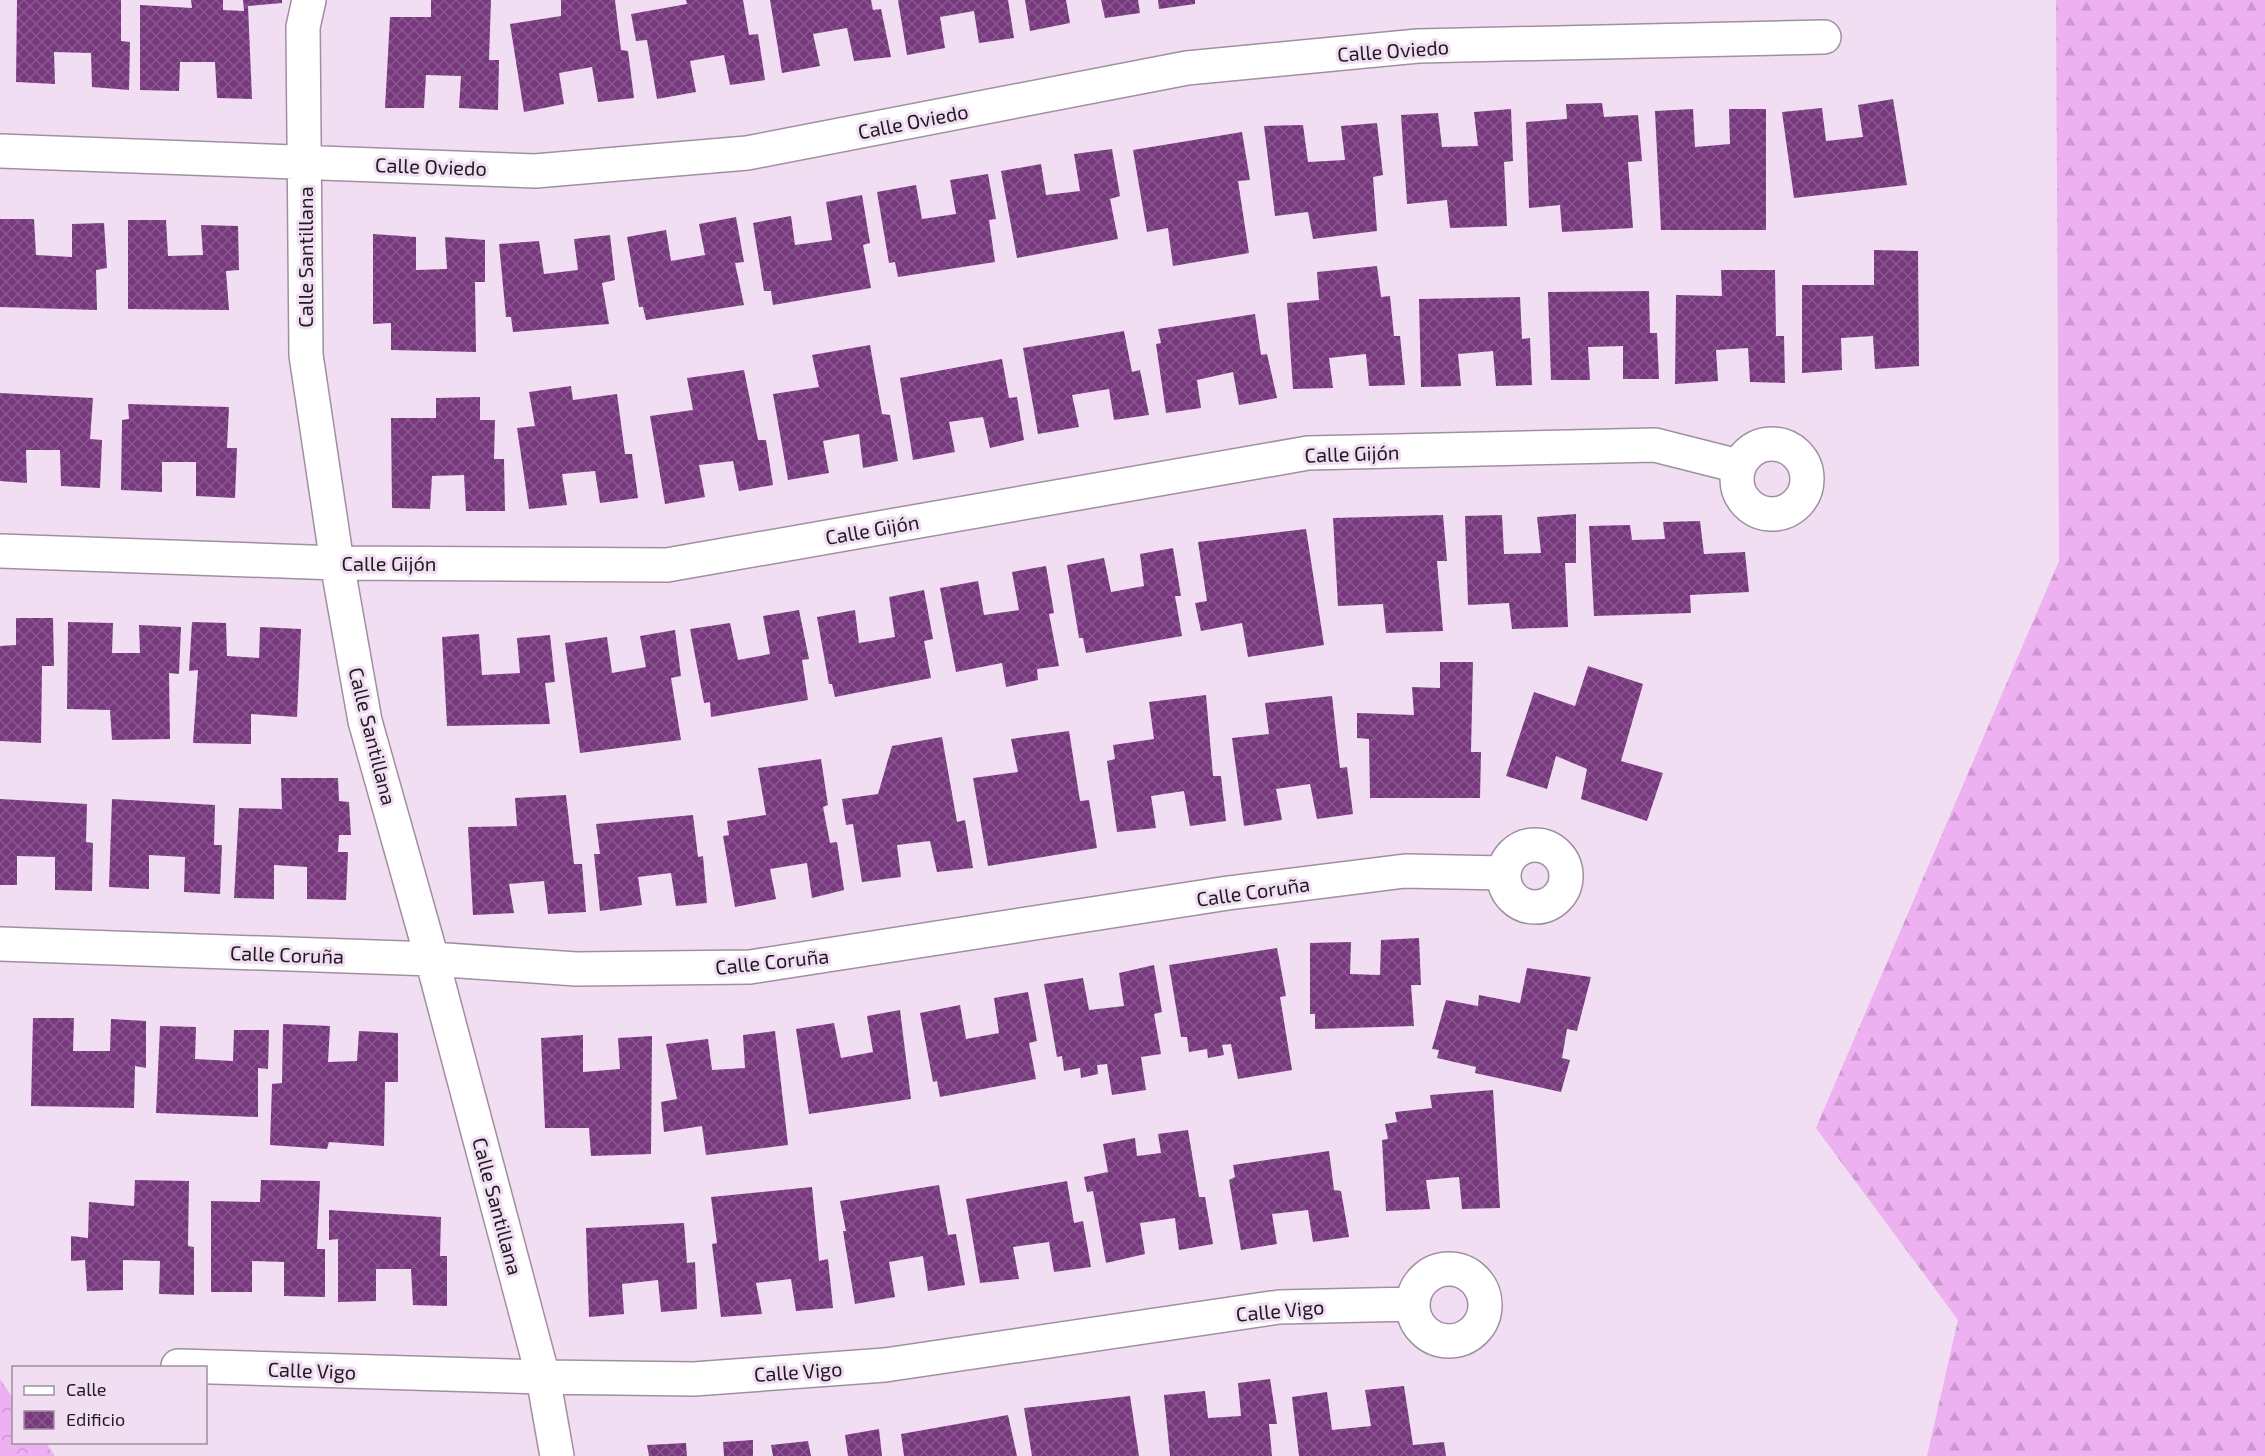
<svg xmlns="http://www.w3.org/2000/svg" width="2265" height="1456" font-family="'Exo 2',sans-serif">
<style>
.forest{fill:url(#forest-firs)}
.park{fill:url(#park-crowns)}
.building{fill:url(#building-cross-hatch)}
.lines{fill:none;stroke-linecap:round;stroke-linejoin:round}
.street-casing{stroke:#a08fa1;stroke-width:36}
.street{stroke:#fff;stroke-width:33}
.labels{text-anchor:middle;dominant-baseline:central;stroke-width:6;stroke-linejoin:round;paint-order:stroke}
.street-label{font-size:20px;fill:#201a21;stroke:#f1def2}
</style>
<defs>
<pattern id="forest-firs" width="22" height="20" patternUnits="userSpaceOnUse" patternTransform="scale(1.5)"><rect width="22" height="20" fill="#edb0f1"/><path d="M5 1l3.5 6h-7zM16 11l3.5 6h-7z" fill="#cb97ce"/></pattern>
<pattern id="park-crowns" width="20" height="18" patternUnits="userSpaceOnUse" patternTransform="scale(1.5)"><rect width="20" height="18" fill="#edb0f1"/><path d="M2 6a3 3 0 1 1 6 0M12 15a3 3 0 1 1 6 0" fill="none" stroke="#cb97ce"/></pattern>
<pattern id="building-cross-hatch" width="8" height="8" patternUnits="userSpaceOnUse" patternTransform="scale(1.5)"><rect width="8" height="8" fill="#78387e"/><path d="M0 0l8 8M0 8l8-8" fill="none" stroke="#89588e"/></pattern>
</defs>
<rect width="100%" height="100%" fill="#f1def2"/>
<path class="forest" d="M2056,0H2265V1456H1927L1958,1320L1816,1128L2059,561Z"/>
<path class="park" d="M0,1379L13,1398L14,1442L46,1443L55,1456H0Z"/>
<path class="building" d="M17,0H121V41L130,42L129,90L92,87L91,53L54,52L55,84L16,82Z
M191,0H223V10L244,11L243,0H282V3L248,6L252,99L217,98L215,62H180L179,91L140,90V5L192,8Z
M431,0H491L489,60H499L498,110L459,108L461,76L426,75L424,108H385L390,17H431Z
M561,0H615L621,50L628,51L634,98L598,102L592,67L559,73L564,104L524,112L510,24L561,16Z
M686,0H743L749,35L758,34L765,80L730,85L724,55L690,61L696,92L657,99L647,40L636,41L631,14L687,4Z
M770,0H871L873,10L881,9L891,57L854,61L847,28L813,34L820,66L782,73Z
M898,0H1008L1014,38L979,43L974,11L940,17L945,48L907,55Z
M1025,0H1066L1070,23L1030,31Z
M1101,0H1138L1140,13L1105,18Z
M1158,0H1195V4L1159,9Z
M1893,99L1907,185L1794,198L1782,112L1822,108L1826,141L1863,137L1858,105Z
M1602,103L1604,117L1638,115L1642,161L1628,162L1633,228L1562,232L1560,205L1529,208L1526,122L1567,119L1566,104Z
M1511,109L1513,161L1504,162L1507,226L1450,228L1447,200L1407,204L1401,115L1438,113L1442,147L1478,146L1474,112Z
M1693,109L1695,147L1730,144L1729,109H1766V230H1661L1655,111Z
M1377,123L1383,175L1373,177L1377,231L1313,239L1308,212L1275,216L1264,126L1303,125L1308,162L1345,160L1341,126Z
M1242,132L1250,180L1238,181L1249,253L1173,266L1168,228L1147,232L1133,150Z
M1112,149L1120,196L1110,199L1118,239L1017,258L1001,171L1041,164L1046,195L1080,191L1074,154Z
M988,174L996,219L989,220L995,262L898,277L895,262L889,263L877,192L916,185L922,219L956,214L950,180Z
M862,195L870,243L863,245L871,288L773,305L771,291H764L753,223L791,216L795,245L832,240L826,202Z
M736,217L744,262L735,263L744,305L646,320L643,307H639L627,237L666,230L671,261L705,255L699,224Z
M0,219H34L36,255L72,257V224L104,223L107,268L96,270L97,310L0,307Z
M128,220H166L168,256L203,255L201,225L238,226L239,270L226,271L229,310L128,309Z
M373,234L416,237V270L447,269L445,237L485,240V282H475L476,352L391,350V323L373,324Z
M610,235L615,280L602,283L609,324L513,332L511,317H506L499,244L539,241L544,274L578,270L574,239Z
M1874,250L1918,251L1919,366L1875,369L1873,336L1841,338L1842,370L1802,373V285H1874Z
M1377,266L1381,297L1390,296L1394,336H1400L1405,385L1369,386L1366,354L1329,358L1333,388L1293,389L1287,303L1319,300L1317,272Z
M1721,270H1775L1776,336H1784L1785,383L1750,382L1748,348L1716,350L1718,381L1675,384L1676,295L1722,296Z
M1649,291L1650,333H1657L1659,379H1623V346L1588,347L1590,380H1551L1548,292Z
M1520,297L1522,339L1530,338L1532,385L1496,386L1493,351L1458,354L1461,386L1421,387L1419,299Z
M1255,314L1261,355L1267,354L1277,398L1239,405L1233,372L1197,380L1201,408L1166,413L1156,344L1161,343L1158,329Z
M1124,331L1132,372L1140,370L1149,415L1114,420L1109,389L1072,395L1079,427L1038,434L1023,348Z
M870,345L882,414L890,415L898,461L863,468L859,434L823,441L829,473L788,480L773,394L819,387L812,355Z
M1002,359L1009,398L1017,397L1024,440L990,448L983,417L949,422L955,452L913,460L900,378Z
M744,370L758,440H766L773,485L739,491L733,461L699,465L705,497L665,504L650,416L693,410L687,378Z
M571,386L573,400L617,394L625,454H632L638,498L600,503L595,471L562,474L567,505L529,509L517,428L535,426L529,392Z
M0,393L93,398L90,439L102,440L100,488L61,486L60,450H26L27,483L0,481Z
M480,397V420H495L494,459H504L505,511H466L464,475L432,476L430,509L392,508L391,418H436V398Z
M128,404L229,407L227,448H237L235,498L196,496V462H162V492L121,490L122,420L129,419Z
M1576,514V563H1565L1568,627L1512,629L1509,603L1468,605L1465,516L1502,515L1504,554L1541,553L1537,517Z
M1443,515L1447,561H1437L1443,631L1386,633L1383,604L1338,606L1333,518Z
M1700,521L1704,554L1745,552L1749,592L1690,595L1691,613L1594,616L1589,526L1630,525L1632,540L1665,539L1663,522Z
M1306,529L1324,645L1248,657L1242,623L1201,631L1195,603L1207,601L1198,542Z
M1173,548L1181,596H1175L1182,636L1086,653L1083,638H1079L1067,565L1104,558L1111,592L1144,586L1140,554Z
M1046,566L1054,613L1049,614L1059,666L1037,669L1038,680L1006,687L1002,663L956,672L940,588L978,581L984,615L1019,610L1012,572Z
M924,590L933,639L924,641L931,678L835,697L832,684H829L817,617L855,610L859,643L895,637L889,597Z
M799,610L809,659L802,660L808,700L711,717L710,702L704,703L690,629L730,623L738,660L770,654L763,616Z
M16,618H53L54,666H42L41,743L0,741V646L16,645Z
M68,622L113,623L112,653H140L139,625L181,627L179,674L169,673L170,739L112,740L110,710L67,709Z
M192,622L226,623L227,656L259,658L260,627L301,629L297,717L251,714V744L193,743L198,670L189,671Z
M675,630L681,676L671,678L681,740L580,753L565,643L607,637L612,673L646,667L640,636Z
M479,634L482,675L520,673L517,638L550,635L555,682L545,683L550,724L447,726L442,637Z
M1440,662H1473L1471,752H1481L1480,798H1370L1369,739L1357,738V713L1414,715L1412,687L1440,688Z
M1588,666L1643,684L1621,761L1663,773L1647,821L1581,799L1587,769L1556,756L1547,789L1506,776L1534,692L1575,706Z
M1206,695L1213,776H1221L1226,821L1190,826L1184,791L1151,796L1156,828L1117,832L1107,761L1115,759L1113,745L1154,739L1149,702Z
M1332,696L1340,768L1347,767L1353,814L1317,819L1310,784L1276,789L1282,820L1244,826L1232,738L1269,734L1265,703Z
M1069,731L1080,801L1089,800L1097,848L988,866L973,778L1018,772L1011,739Z
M942,737L957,822L965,820L973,868L937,872L930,841L897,845L901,877L862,882L853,824L846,825L842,799L878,794L892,746Z
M821,759L828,805L823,807L830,843L837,842L844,890L812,898L807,863L770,869L776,899L735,907L723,836L729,835L727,821L766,815L758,768Z
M281,778H338L339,801L349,802L351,835H339L338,852H348L346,900L307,899V867L274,865V899L234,898L239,808L282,809Z
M566,795L574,864H582L586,912L548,914L544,881L509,884L514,913L473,915L468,827L517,826L515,798Z
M0,799L87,804L86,842L93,843L92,891L55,890V857L17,856V885H0Z
M112,799L215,805L214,845H222L220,894L184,892L185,857L149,855V889L109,887Z
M693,815L698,857L703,856L707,903L676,906L671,873L638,877L642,905L600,911L594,854H600L596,824Z
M1419,938L1421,985H1411L1414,1026L1315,1029V1014H1310V943L1351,942L1350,974L1380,975L1381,940Z
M1277,948L1286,996L1280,997L1292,1070L1238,1079L1231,1044L1222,1045L1224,1055L1208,1058L1207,1049L1189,1052L1187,1037H1181L1169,965Z
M1154,965L1162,1012L1154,1014L1161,1054L1141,1057L1146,1090L1112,1095L1107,1064L1097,1065L1098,1074L1081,1078L1080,1068L1064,1071L1062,1056L1057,1057L1044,984L1083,978L1089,1010L1124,1006L1119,973Z
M1527,968L1591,977L1577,1031L1567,1029L1562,1058L1570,1060L1561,1092L1475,1073L1476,1067L1437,1058L1439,1050L1432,1049L1446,1000L1478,1006L1479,995L1520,1003Z
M1028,992L1037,1041L1029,1043L1036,1079L940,1097L937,1081L933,1082L920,1013L960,1005L966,1039L999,1033L994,998Z
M900,1010L911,1099L809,1114L796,1029L834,1023L841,1058L873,1052L867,1016Z
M33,1018H74L73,1051H110L111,1019L146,1021V1068L135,1066L134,1108L31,1106Z
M283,1024L330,1026L328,1062L357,1061L359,1031L398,1033V1082H385L384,1146L329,1142L327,1149L270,1145L272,1084L282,1083Z
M160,1026L196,1027L195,1059L233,1061L234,1030H269L268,1069L258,1068V1117L156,1113Z
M775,1031L788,1145L706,1155L702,1126L664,1132L661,1102L677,1099L666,1044L708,1039L712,1070L745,1068L743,1035Z
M583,1035V1072L620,1069L618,1038L652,1036L651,1154L591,1156L589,1128H545L541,1038Z
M1493,1090L1500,1208L1462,1209L1459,1177L1426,1180L1430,1209L1386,1211L1382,1140L1388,1139L1385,1124L1397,1122L1395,1112L1432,1108L1430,1095Z
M1188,1130L1199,1197H1205L1213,1244L1179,1250L1175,1218L1140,1223L1145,1254L1106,1263L1093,1191L1087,1192L1084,1177L1108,1172L1103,1144L1135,1138L1137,1156L1161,1153L1158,1134Z
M1329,1151L1334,1190L1341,1191L1349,1237L1313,1242L1308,1210L1272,1214L1277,1244L1241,1250L1229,1180L1235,1177L1233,1165Z
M135,1180L189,1181L188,1246L194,1247V1295L159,1294L160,1261L123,1260V1290L87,1291L85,1260L71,1261V1236L88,1238L89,1202L134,1206Z
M261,1180L320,1181L317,1249H325V1297L284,1296V1262L252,1261V1292H211V1201L260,1202Z
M1067,1181L1074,1223L1083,1221L1091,1267L1054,1272L1049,1242L1013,1247L1019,1279L980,1283L966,1199Z
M939,1185L948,1235L956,1234L965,1285L928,1291L923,1256L889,1262L895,1297L855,1304L843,1231H846L840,1201Z
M812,1187L819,1261L828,1259L833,1308L796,1311L791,1279L756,1283L762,1314L721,1317L712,1244L717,1243L711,1197Z
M329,1210L441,1217L440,1256H447V1306L413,1305L411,1269H376V1301L338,1302V1239L329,1240Z
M684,1223L687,1263L695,1262L697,1309L661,1312L658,1280L622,1284L624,1314L589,1317L586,1228Z
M1270,1379L1277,1424H1269L1272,1456H1170L1164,1395L1205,1391L1208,1418L1241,1416L1238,1383Z
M1404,1386L1413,1445L1444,1442L1446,1456H1299L1292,1397L1327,1392L1332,1430L1371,1426L1365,1390Z
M1130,1396L1139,1456H1032L1024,1408Z
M1008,1415L1017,1456H904L901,1434Z
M879,1429L882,1456H848L845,1435Z
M753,1440V1456H724L723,1442Z
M808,1441L811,1456H773L771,1445Z
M686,1443L687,1456H649L647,1445Z"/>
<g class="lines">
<defs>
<path id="street" d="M309,0L303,27L306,355L337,563L365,721L432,959L543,1377L557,1456
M0,151L535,171L747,153L1187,68L1418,46L1824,37
M1737 479a35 35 0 1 1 70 0a35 35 0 1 1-70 0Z
M0,551L337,563L667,565L1308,453L1655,445L1738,466
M1504 876a31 31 0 1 1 62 0a31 31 0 1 1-62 0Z
M0,944L432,959L576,969L750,967L1228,893L1405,871L1504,873
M1413 1305a36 36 0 1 1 72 0a36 36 0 1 1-72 0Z
M178,1366L543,1377L694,1379L885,1365L1279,1307L1413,1304"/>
</defs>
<use href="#street" class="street-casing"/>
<use href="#street" class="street"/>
</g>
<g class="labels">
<g class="street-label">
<text transform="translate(1393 50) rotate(-4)">Calle Oviedo</text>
<text transform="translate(913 121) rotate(-11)">Calle Oviedo</text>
<text transform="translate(431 166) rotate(2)">Calle Oviedo</text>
<text transform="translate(305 257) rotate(-90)">Calle Santillana</text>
<text transform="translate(1352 453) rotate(-2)">Calle Gijón</text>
<text transform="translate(872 529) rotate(-10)">Calle Gijón</text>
<text x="389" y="563">Calle Gijón</text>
<text transform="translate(373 736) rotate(76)">Calle Santillana</text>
<text transform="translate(1253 891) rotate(-8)">Calle Coruña</text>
<text transform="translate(287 954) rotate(2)">Calle Coruña</text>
<text transform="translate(772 961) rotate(-6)">Calle Coruña</text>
<text transform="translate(498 1206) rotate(75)">Calle Santillana</text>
<text transform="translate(1280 1310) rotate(-5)">Calle Vigo</text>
<text transform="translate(312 1370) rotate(2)">Calle Vigo</text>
<text transform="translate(798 1371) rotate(-4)">Calle Vigo</text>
</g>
</g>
<rect x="12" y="1366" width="195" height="78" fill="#f1def2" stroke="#9d909e" stroke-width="1.5"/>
<rect x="24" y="1386" width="30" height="9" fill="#ffffff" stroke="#9d909e" stroke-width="1.5"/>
<text x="66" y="1396" font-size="18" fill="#201a21">Calle</text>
<rect x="24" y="1411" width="30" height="18" fill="url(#building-cross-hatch)" stroke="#9d909e" stroke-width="1.5"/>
<text x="66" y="1426" font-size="18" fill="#201a21">Edificio</text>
</svg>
